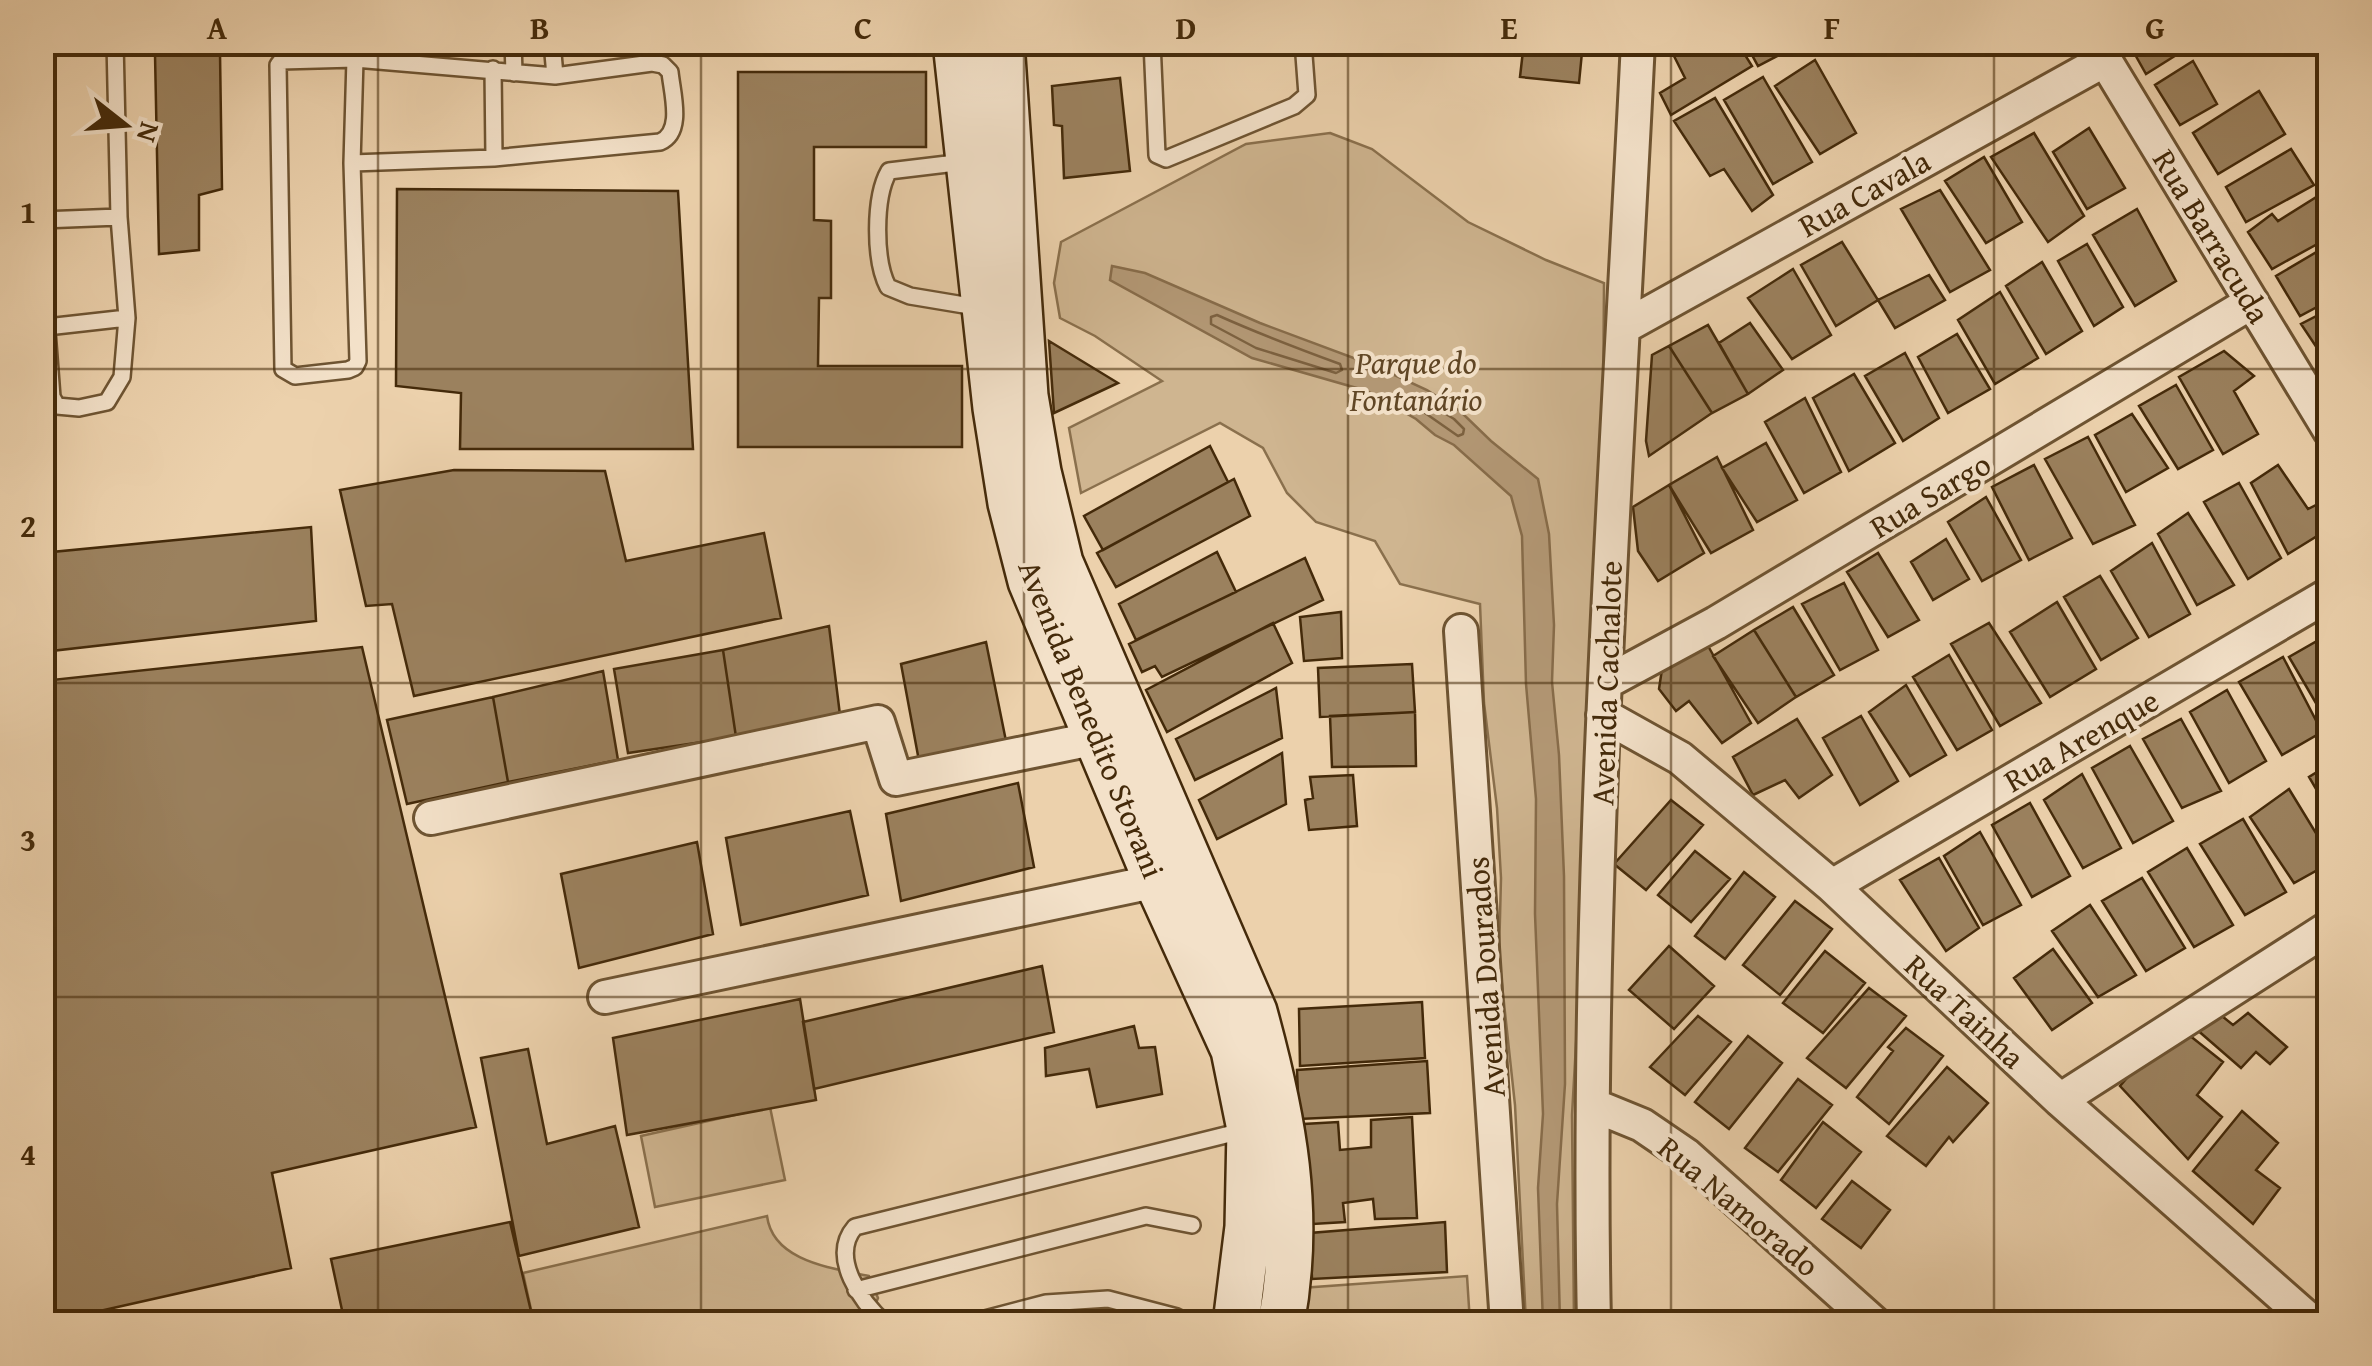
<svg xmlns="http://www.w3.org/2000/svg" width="2372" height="1366" font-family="'Gentium Book Plus',serif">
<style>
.green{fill:#cfb590;stroke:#8a704d;stroke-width:2.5}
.water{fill:#b39875;stroke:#876c4a;stroke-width:2.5}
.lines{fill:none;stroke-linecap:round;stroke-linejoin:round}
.shore{stroke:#7c6140;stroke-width:2.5}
.building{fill:#9b815e;stroke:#442a0a;stroke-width:2.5}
.service-casing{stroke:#6e5432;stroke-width:20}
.minor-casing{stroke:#6e5432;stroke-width:38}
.secondary-casing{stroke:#442a0a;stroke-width:50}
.service{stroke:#f3e1c9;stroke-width:15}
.minor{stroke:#f3e1c9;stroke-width:32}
.secondary{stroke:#f3e1c9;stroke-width:45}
.grid{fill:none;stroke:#442a0a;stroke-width:2.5;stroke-opacity:0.55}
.labels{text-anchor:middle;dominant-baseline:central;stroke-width:8;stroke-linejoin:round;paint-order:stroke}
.street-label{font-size:32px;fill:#442a0a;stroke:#f3e1c9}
.park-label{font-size:32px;font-style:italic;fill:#604625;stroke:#f3e1c9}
.neatline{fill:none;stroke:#442a0a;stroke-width:4}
.grid-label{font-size:32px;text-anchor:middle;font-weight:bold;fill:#442a0a}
</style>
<rect width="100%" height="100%" fill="#ecd1ac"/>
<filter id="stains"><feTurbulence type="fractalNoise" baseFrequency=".002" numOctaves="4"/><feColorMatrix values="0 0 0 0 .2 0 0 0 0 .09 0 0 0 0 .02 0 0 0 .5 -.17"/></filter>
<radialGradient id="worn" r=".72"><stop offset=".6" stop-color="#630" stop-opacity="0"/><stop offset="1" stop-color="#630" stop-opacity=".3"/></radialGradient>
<path class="green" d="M1330,133L1372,149L1468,222L1546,260L1604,283L1603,419L1595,546L1580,974L1572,1115L1574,1323H1526L1515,1105L1499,957L1501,878L1497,808L1484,703L1480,604L1400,584L1375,541L1316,522L1287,493L1263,448L1220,423L1081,493L1069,428L1162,381L1095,336L1060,318L1054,283L1061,242L1246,144Z
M770,1107L785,1180L655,1207L641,1136Z
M767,1216C773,1262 833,1268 869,1276L878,1298L868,1323H534L523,1273Z
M1467,1276L1470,1323L1294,1324L1301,1288Z"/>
<path class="water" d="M1112,266L1145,273L1260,323L1375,366L1427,390L1460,411L1491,441L1538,479L1549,534L1554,625L1552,682L1559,755L1564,876L1565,1084L1557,1204L1560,1323H1543L1538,1188L1543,1114L1535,914L1536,799L1526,684L1522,536L1511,496L1454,445L1435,435L1416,419L1367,391L1252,358L1110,280Z"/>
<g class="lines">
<path class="shore" d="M1217,315C1257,333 1299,349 1340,364L1342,370L1336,373L1256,348L1211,324V317Z
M1420,398L1454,419L1464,429L1463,434L1458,436L1415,406L1414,400Z"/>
</g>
<path class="building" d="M1524,42H1583L1579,83L1520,77Z
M1667,42H1737L1752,66L1671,115L1660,93L1685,78Z
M1745,42H1774L1781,54L1758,66Z
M2128,42H2197L2146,74Z
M220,53L222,189L199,195V250L159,254L155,54Z
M1815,60L1856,133L1820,154L1775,86Z
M2193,61L2217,104L2180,125L2155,85Z
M738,72H926V147H814V220L831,221V298H819L818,366H962V447H738Z
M1763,77L1812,162L1773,184L1724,100Z
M1120,78L1130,171L1064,178L1062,126L1054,125L1052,86Z
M2259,91L2285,134L2218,174L2193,133Z
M1715,98L1773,195L1752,211L1724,169L1710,176L1674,121Z
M2089,128L2125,188L2087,209L2053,152Z
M2034,133L2084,216L2048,242L1991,157Z
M2291,149L2314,185L2246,222L2226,187Z
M1984,157L2022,222L1986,243L1945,181Z
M397,189L678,191L693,449H460L461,393L396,386Z
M1940,190L1990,270L1950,292L1901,209Z
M2318,196L2330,215V237L2272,269L2248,232L2272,214L2278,221Z
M2137,209L2176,281L2135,306L2093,235Z
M1842,242L1878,300L1836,326L1801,265Z
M2087,244L2123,307L2094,326L2058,261Z
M2330,244V300L2300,316L2276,276Z
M2042,262L2082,331L2046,354L2006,286Z
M1793,269L1831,335L1792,359L1748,298Z
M1929,275L1945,300L1895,328L1878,300Z
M2000,292L2038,358L1995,384L1958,320Z
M2330,309V366H2329L2301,324Z
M1750,323L1783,370L1748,394L1719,343Z
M1708,325L1748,394L1712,413L1669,346Z
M1957,334L1990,389L1948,413L1918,357Z
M1049,341L1118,383L1054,413Z
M1669,346L1712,413L1649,456L1646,441L1652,355Z
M2224,351L2254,376L2234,391L2258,434L2223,454L2179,377Z
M1905,353L1939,418L1903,441L1865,376Z
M1854,374L1895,443L1849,471L1813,398Z
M2176,385L2213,450L2178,469L2139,406Z
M1805,398L1841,472L1804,493L1765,422Z
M2132,414L2168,468L2126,492L2095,435Z
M2088,437L2135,525L2093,544L2045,459Z
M1766,443L1797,500L1757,522L1722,468Z
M1210,446L1228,482L1103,550L1084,516Z
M1717,457L1753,530L1711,553L1669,485Z
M2034,465L2072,538L2029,560L1992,487Z
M2278,465L2308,509L2324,501L2330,514V528L2288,554L2251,483Z
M454,470L605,471L626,561L764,533L781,618L414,696L392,604L366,606L340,490Z
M1234,479L1250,516L1116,587L1097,553Z
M2239,483L2281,558L2248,579L2204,502Z
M1669,485L1704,553L1658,581L1638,551L1633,507Z
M1986,497L2021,560L1982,581L1948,522Z
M2188,513L2234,585L2197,605L2158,534Z
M311,527L316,621L42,652V553Z
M1946,539L1969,579L1933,600L1911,562Z
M2152,543L2190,614L2149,637L2111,571Z
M1217,552L1236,592L1136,640L1119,604Z
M1878,553L1919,620L1888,637L1847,572Z
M1305,558L1323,600L1162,677L1155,666L1142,672L1129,644Z
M2100,576L2138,638L2101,660L2064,597Z
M1844,583L1878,650L1840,670L1802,604Z
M2057,602L2096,669L2050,697L2010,632Z
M1793,607L1834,675L1796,697L1754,630Z
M1341,612L1342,658L1304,661L1300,617Z
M1273,623L1292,663L1167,732L1146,690Z
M1989,623L2041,703L2000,726L1951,644Z
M829,626L840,715L736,737L723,650Z
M1754,630L1796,697L1758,723L1713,656Z
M2324,637L2330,648V705L2320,710L2289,657Z
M986,642L1006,741L919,761L901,664Z
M1707,644L1751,723L1722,743L1689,701L1676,711L1659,689L1662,669Z
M362,647L476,1127L272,1173L291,1268L42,1324V681Z
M723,650L736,737L628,753L614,669Z
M1949,655L1992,730L1957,750L1913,677Z
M2283,657L2322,732L2282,755L2239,682Z
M1412,664L1415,712L1320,717L1318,668Z
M603,671L618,760L508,782L493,697Z
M1906,685L1946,755L1910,776L1869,712Z
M1276,688L1282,738L1195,780L1176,739Z
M2227,690L2266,761L2229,783L2190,712Z
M493,697L508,782L407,804L387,720Z
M1415,712L1416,766L1332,767L1330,716Z
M1861,716L1898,781L1860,805L1823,738Z
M1797,719L1832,775L1799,798L1785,780L1753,795L1733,757Z
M2181,719L2221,791L2182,808L2143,739Z
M2130,746L2173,821L2133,843L2092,768Z
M1282,753L1286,804L1217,839L1199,800Z
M2330,764V813L2309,777Z
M2082,774L2121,848L2083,868L2044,800Z
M1353,775L1357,826L1309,830L1305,800L1313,798L1310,777Z
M1018,783L1034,867L901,901L886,814Z
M2289,789L2330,856V863L2294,883L2250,817Z
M1671,800L1703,825L1646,890L1614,864Z
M2030,803L2070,876L2032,897L1992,825Z
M850,811L868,895L741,925L726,838Z
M2243,819L2286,892L2245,915L2200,844Z
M1980,832L2021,905L1983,925L1944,856Z
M697,842L713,934L579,968L561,874Z
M2187,848L2233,925L2194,947L2148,872Z
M1695,851L1730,879L1691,922L1658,895Z
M1939,858L1979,928L1946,951L1900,880Z
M1744,872L1775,897L1725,959L1695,936Z
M2142,878L2185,948L2146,971L2102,901Z
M1795,901L1832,929L1780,995L1743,965Z
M2090,905L2136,975L2098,997L2052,931Z
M1669,946L1714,986L1674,1029L1629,990Z
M2053,949L2092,1003L2052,1030L2014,978Z
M1825,951L1865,983L1823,1033L1783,1003Z
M1042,966L1054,1032L814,1089L803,1022Z
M1869,988L1906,1016L1846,1088L1807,1058Z
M800,999L816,1100L627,1135L613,1038Z
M1422,1002L1425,1058L1300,1066L1299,1009Z
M2217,1012L2233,1025L2248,1013L2287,1047L2270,1064L2256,1052L2241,1068L2195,1028Z
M1698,1016L1731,1042L1685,1095L1650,1067Z
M1134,1026L1139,1048L1155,1047L1162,1094L1097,1107L1089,1069L1046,1076L1045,1048Z
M1906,1028L1943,1056L1889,1124L1857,1097L1893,1051L1888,1047Z
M2189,1035L2223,1062L2197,1095L2222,1117L2188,1159L2120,1086L2139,1064Z
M1748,1036L1782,1063L1729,1129L1695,1102Z
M528,1049L547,1144L615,1126L639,1227L519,1256L481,1058Z
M1427,1061L1430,1113L1299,1119L1297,1070Z
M1947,1067L1988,1103L1953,1142L1949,1137L1926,1166L1887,1136Z
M1798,1079L1832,1105L1778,1172L1745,1148Z
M2242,1111L2278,1143L2256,1170L2280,1188L2253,1224L2193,1171Z
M1412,1117L1417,1218L1375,1219L1373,1199L1343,1203L1345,1222L1313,1224L1304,1124L1338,1122L1340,1150L1371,1147V1120Z
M1823,1122L1861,1152L1816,1208L1781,1180Z
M1852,1181L1890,1210L1861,1248L1822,1219Z
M510,1222L534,1324H345L331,1259Z
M1445,1222L1447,1272L1312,1279L1310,1233Z
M107,1311L111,1324H51Z"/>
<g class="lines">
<defs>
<path id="service" d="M513,42L514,73
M552,42L555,76
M1152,42L1157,155L1166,159L1294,106L1307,95L1303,42
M493,69L494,158
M964,162L889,171C874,197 874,260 888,287L910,296L982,308
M352,163L494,158L660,142C684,132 672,93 670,72L663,65L652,63L555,76L355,59L281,61L278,65L283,369L295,376L348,370L355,367L358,361L352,163L355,59
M42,220L119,217
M42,265L52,397L57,406L79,408L107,402L122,377L127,318L119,217L115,42
M47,327L127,318
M856,1290L1146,1216L1192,1225
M886,1324C861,1302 829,1257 855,1227L1246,1130
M966,1324L1046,1303L1108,1299L1177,1317"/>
<path id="minor" d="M2094,42L2330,431
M1624,327L2105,60
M1461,631L1507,1324
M1605,683L1716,623L2252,302
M1603,715L1680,758L1832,886L2060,1100L2314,1324
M431,818L878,722L896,779L1097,738
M1832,886L2330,594
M605,997L1157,881
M2060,1100L2330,927
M1593,1105L1642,1125L1686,1155L1875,1324
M1594,1324C1585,896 1617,469 1638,42"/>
<path id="secondary" d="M956,42L996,408L1011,503L1031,581L1157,881L1234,1050L1250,1129L1248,1227L1236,1324
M1001,42L1025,396L1038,472L1060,563L1254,1012C1283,1117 1302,1214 1281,1324"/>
</defs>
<use href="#service" class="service-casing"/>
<use href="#minor" class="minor-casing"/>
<use href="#secondary" class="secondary-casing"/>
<use href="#service" class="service"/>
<use href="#minor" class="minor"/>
<use href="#secondary" class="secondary"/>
</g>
<path class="grid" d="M378,42V1324M701,42V1324M1024,42V1324M1348,42V1324M1671,42V1324M1994,42V1324M42,369H2330M42,683H2330M42,997H2330"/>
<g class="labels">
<g class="street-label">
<text transform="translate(1864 193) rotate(-29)">Rua Cavala</text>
<text transform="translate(2212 236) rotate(59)">Rua Barracuda</text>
<text transform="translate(1930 495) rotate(-31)">Rua Sargo</text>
<text transform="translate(1606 683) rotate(-88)">Avenida Cachalote</text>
<text transform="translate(1092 719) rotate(68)">Avenida Benedito Storani</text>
<text transform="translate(2081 740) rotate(-30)">Rua Arenque</text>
<text transform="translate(1485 977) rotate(-94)">Avenida Dourados</text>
<text transform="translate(1965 1011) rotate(43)">Rua Tainha</text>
<text transform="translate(1739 1206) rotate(40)">Rua Namorado</text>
</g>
<g class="park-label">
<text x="1416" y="362">Parque do<tspan x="1416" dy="37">Fontanário</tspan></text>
</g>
</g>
<rect width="2372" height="1366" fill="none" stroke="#ecd1ac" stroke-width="110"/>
<g transform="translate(125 125) rotate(107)" stroke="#f3e1c9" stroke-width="8" paint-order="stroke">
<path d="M0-8L18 38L0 25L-18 38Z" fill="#442a0a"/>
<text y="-15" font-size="28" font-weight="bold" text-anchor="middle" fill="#442a0a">N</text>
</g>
<rect x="55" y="55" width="2262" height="1256" class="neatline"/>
<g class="grid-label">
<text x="217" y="39">A</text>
<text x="540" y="39">B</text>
<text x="863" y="39">C</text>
<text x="1186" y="39">D</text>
<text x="1509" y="39">E</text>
<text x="1832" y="39">F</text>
<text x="2155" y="39">G</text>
<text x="28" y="223">1</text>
<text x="28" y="537">2</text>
<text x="28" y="851">3</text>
<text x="28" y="1165">4</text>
</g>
<rect width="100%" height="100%" filter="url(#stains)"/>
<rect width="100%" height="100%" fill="url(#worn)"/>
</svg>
